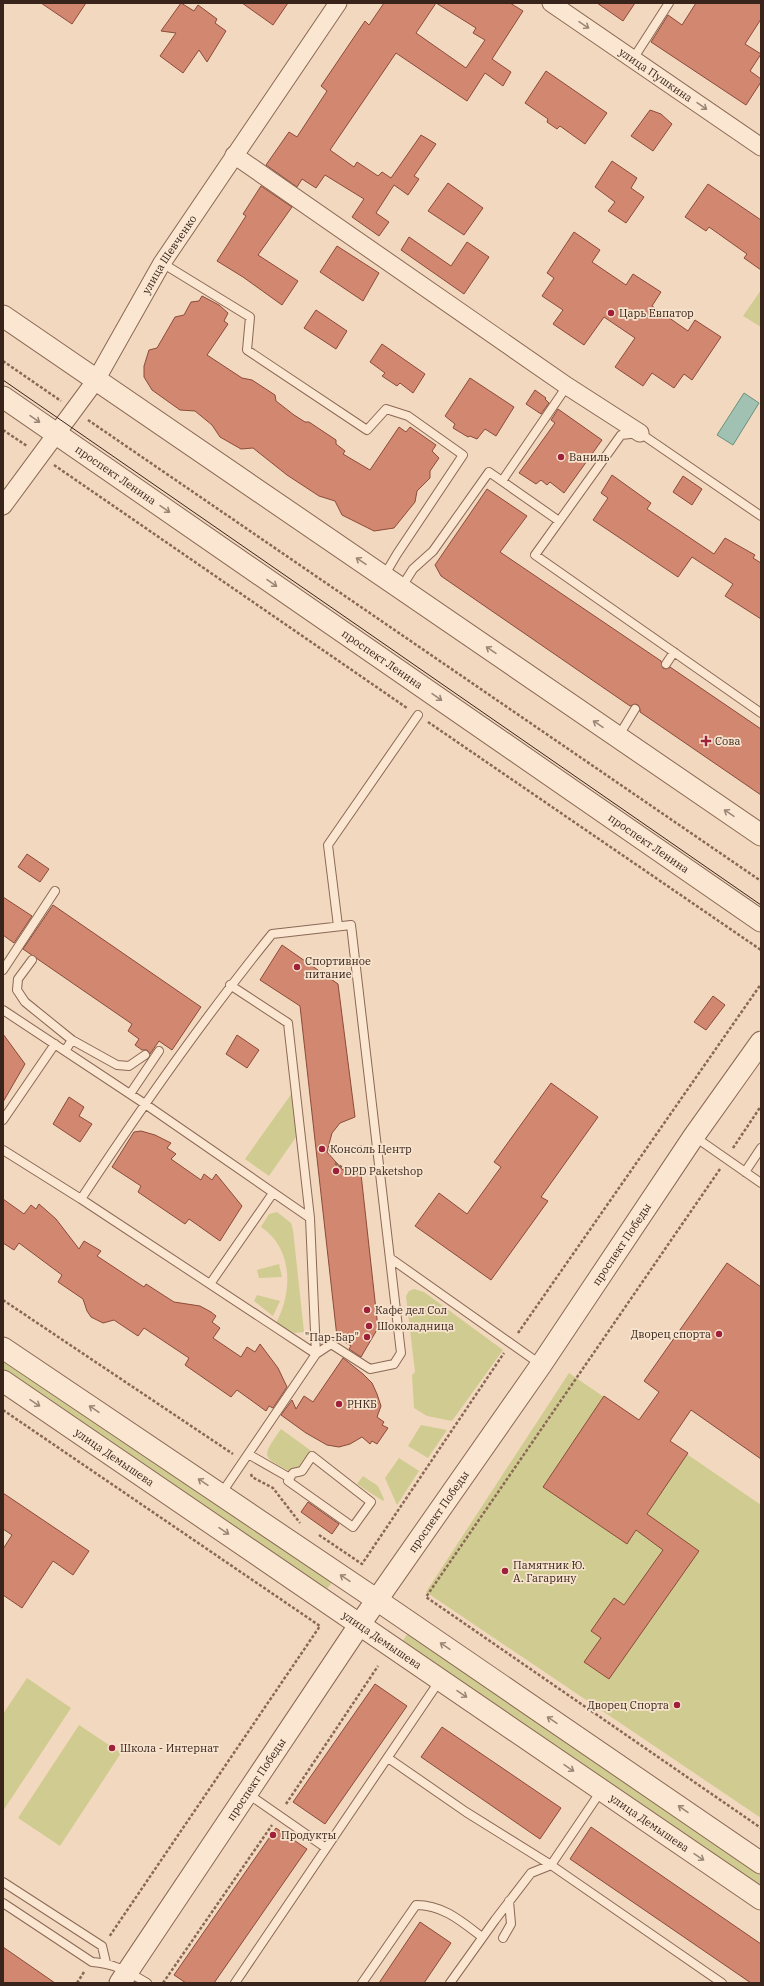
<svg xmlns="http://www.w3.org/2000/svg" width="764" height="1986" font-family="'IBM Plex Serif',serif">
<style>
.green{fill:#d0cc91}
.water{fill:#a1c2b3;stroke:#68917f}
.building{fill:#d28770;stroke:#8c4b39}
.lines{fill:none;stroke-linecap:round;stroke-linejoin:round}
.service-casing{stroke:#8b6855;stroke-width:10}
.minor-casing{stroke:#8b6855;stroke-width:19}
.tertiary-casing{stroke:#8b6855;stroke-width:23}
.path{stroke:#8b6855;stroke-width:2.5;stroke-dasharray:3 2;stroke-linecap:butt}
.service{stroke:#fbe7d1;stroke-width:8}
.minor{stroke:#fbe7d1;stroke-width:17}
.tertiary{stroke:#fbe7d1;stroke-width:21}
.tram{stroke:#39241b;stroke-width:1}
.oneway{stroke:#9a8676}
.poi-dot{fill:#9e2039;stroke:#f8e4ce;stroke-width:1.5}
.labels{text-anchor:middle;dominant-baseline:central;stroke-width:3.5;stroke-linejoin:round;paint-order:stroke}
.street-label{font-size:11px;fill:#39241b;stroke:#f8e4ce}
.poi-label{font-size:11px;fill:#39241b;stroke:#f8e4ce;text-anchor:start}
</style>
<rect width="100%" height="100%" fill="#f1d8be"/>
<path class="green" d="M761,290V327L743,316Z
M292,1093L296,1137L269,1176L245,1159Z
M277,1212L291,1223L293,1230L304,1332L294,1333L276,1323C293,1292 293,1248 261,1227L269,1214Z
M279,1264L282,1277L259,1278L257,1270Z
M414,1289L424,1292L503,1350L452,1421L427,1416L414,1408L412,1375L415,1372L406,1296L409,1291Z
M257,1295L280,1301L273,1316L254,1301Z
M3,1358L333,1581L327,1589L3,1370Z
M569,1373L761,1505V1818L426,1592Z
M421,1425L447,1430L428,1458L408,1446Z
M281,1429L310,1450L312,1456L302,1471L293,1473C262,1456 260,1459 281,1429Z
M399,1458L419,1471L397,1505L385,1478Z
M363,1476L378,1486L384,1499L383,1501L357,1484Z
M408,1633L761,1875V1889L402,1642Z
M27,1678L71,1708L3,1811V1714Z
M79,1725L121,1753L60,1846L18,1818Z"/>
<path class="water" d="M744,393L759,403L733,445L717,435Z"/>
<path class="building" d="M41,3H86L72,24Z
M181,3L194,11L198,5L217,19L215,23L226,31L207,62L199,50L183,73L160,56L176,33L161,31Z
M242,3H288L273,25Z
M384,3H436L416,33L466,68L485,40L473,33L476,28L436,3H510L523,11L492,59L511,72L503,86L485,73L467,101L396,53L330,150L354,167L357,162L378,176L382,172L391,178L421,135L436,144L414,176L419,179L408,195L394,185L376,213L389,222L379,236L352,217L364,199L325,175L316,188L302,179L297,187L266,165L289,132L297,137L327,91L321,86L365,21L369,25Z
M597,3H635L623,21Z
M696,3H761V19L745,44L761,54L750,71L761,79V82L746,105L651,42L668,15L682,25Z
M546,71L607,113L585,144L560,126L557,129L547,122L548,119L525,103Z
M650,110L661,114L672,124L653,151L631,136Z
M612,161L637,178L631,188L644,197L626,223L608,211L615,202L595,187Z
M448,183L483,208L464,235L428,211Z
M708,184L761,220V270L744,258L747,254L709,227L706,231L685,217Z
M261,186L292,207L258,255L298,281L282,305L243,277L217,261L246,216L243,214Z
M574,232L600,250L592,262L626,285L633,274L661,292L652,306L688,331L695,320L721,337L692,380L684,374L674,388L652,373L643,386L615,367L635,338L604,317L584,345L553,324L563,310L542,296L554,278L547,273Z
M409,237L451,266L467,242L489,257L464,294L401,250Z
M337,246L379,273L363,301L320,272Z
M202,296L219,305L228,313L224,321L228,324L207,355L242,378L252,380L275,395L276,401L294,415L305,422H309L336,440V444L345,451L343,454L370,470L399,427L406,432L410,427L436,445L432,451L439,458L430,471V478L417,491L415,502L394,528L374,531L342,515L335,501L319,496L287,475L253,448L241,449L220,437L212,425L195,411L180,410L152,390L144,377V366L149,350L157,348L175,317L184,315L191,302L199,301Z
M316,310L347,331L336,349L304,328Z
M382,344L425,374L413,393L400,383L397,386L382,376L385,373L370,362Z
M470,378L514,407L496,436L485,429L477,439L470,436L468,437L453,428L455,424L445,416Z
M535,390L546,398L545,399L549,403L541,414L526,404Z
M558,409L602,440L564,493L550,482L547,485L541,480L536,484L519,473L555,423L551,420Z
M612,475L651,503L647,509L714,554L725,538L755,555L753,558L761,563V619L725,596L733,584L692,557L678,577L593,520L608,498L601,493Z
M683,476L702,489L692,505L673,492Z
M487,489L527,516L500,552L661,661L663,668L666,669L670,667L761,729V795L640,712V709L638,705L635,704L630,706L441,576L435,565Z
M27,854L49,869L40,882L18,867Z
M3,897L32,916L14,943L3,935Z
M53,905L201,1007L172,1050L159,1041L150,1054L147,1050H142L135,1045L139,1039L128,1031L132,1024L23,949Z
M282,945L338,984L355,1117L340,1123L332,1133L327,1152L343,1170L361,1174L378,1328L361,1357L349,1349L351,1346L337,1337L300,1006L260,980Z
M713,996L725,1005L706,1030L694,1022Z
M3,1034L25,1064L3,1102Z
M237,1035L259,1050L247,1068L226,1054Z
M551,1083L598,1117L541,1197L548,1201L491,1280L415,1226L439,1193L467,1214L501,1167L494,1162Z
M69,1097L84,1107L79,1116L92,1124L80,1142L53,1124Z
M141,1131L155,1135L171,1143L167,1148L176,1154L171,1159L201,1180L204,1174L212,1180L216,1174L242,1206L220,1241L189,1219L185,1224L138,1192L141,1186L112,1167L134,1132Z
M3,1199L24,1214L31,1205L36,1209L39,1204L56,1219L79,1249L84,1241L101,1251L97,1256L144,1287L146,1284L174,1302L200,1306L211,1312L216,1316L212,1322L220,1328L213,1338L241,1357L247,1347L255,1352L260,1344L278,1368L287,1387L273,1408L269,1406L266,1411L237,1390L231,1397L185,1365L189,1358L144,1328L138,1336L114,1320L103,1323L91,1317L87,1311L83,1299L58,1282L62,1275L19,1243L14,1250L3,1243Z
M727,1263L761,1287V1459L691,1410L670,1441L688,1453L647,1514L699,1551L609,1679L584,1662L601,1638L591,1631L614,1598L624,1605L663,1550L636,1530L627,1544L543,1487L604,1396L639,1420L659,1392L644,1381Z
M343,1358L363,1374L372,1383L377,1394L381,1406L377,1417L384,1422L382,1425L388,1428L377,1444L372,1441L370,1444L362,1437L350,1444L339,1447L327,1445L306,1433L281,1415L292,1400L296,1409L304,1396L313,1402Z
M3,1493L89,1551L73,1575L53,1561L22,1608L3,1595V1549L12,1535L3,1529Z
M308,1502L339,1524L332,1534L301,1512Z
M375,1684L407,1706L325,1824L293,1802Z
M442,1727L561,1808L540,1839L421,1757Z
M591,1827L761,1944V1983H751L570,1859Z
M276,1828L307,1849L214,1983H186L174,1975Z
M420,1922L451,1943L424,1983H379Z
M3,1947L55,1983H3Z"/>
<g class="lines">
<defs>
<path id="service" d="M633,59L669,3
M162,263L250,317L247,350L367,430L386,409L408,416L463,455L397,554L384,576
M502,481L567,386
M761,516L640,433L621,435L535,555L761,713
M401,588L413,569L433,551L489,472L559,521
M666,664L674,652
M618,737L635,709
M338,926L328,845L418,715
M32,960L18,979L17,990L25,1002L72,1040
M3,970L55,891
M3,1010L145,1104L310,1218
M65,1051L72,1040L117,1065L129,1066L145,1055
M130,1094L159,1051
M3,1120L55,1044
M695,1137L761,1183
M3,1150L81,1199L316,1354L331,1344L370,1369L394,1364L401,1353L351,925L272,934C203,1019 141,1108 81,1199
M745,1172L761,1148
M390,1258L540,1364
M210,1284L273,1193
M248,1454L290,1478
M312,1456L371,1502L353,1527L288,1481L293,1473L302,1471Z
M221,1494L316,1354L310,1218L288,1023L230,985
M388,1758L466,1812L551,1865L722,1983
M248,1794L326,1848
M3,1882L102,1946L106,1963
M3,1903L92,1962C113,1963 129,1972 147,1983
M503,1938L511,1924L509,1901
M235,1983L440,1680
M362,1983L416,1905C443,1905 461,1921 482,1937
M450,1983L495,1920L531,1873L551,1865L601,1791"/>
<g id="minor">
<path id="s1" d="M551,3L761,147"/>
<path d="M234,155L567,386L640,433"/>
<path id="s2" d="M3,506L96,380L162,263L338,3"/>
</g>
<g id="tertiary">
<path d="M3,316L761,835"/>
<path id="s3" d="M3,397L761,921"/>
<path d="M3,1348L377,1600L761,1863"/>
<path id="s4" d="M3,1381L761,1899"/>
<path id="s5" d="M120,1983L360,1624L541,1365L694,1136L761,1042"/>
</g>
</defs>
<use href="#service" class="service-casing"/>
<use href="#minor" class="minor-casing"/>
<use href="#tertiary" class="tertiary-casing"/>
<path class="path" d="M3,361L61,401
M88,420L761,881
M3,430L27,446
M54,465L407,708
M428,722L761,950
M733,1148L761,1106
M329,1151L364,1146
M335,1163L348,1171L367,1172
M720,1169L426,1597L761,1828
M3,1300L233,1454
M518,1333L761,984
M3,1410L320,1626L109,1937
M251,1474L252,1477L273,1488L300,1523
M319,1535L362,1564L504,1353
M286,1804L378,1666
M77,1983L84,1972
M163,1983L272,1825"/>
<use href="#service" class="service"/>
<use href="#minor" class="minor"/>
<use href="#tertiary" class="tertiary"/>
<path class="tram" d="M3,380L761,905"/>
</g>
<defs><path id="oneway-shaft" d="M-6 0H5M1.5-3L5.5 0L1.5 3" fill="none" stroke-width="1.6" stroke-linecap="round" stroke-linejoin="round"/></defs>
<g class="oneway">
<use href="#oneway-shaft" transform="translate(584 25) rotate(34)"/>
<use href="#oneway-shaft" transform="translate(702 106) rotate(35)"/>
<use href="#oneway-shaft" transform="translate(35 419) rotate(35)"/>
<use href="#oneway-shaft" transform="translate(165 509) rotate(35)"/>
<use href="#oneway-shaft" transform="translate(361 561) rotate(-146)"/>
<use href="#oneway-shaft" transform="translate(272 583) rotate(35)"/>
<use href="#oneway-shaft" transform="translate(491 650) rotate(-146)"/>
<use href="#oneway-shaft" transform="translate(437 697) rotate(35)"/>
<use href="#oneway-shaft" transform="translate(598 724) rotate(-146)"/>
<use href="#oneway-shaft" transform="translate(729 813) rotate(-146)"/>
<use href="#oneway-shaft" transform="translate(35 1403) rotate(34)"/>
<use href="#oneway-shaft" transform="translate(94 1409) rotate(-146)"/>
<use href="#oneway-shaft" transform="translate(203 1482) rotate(-146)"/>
<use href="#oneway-shaft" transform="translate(224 1531) rotate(34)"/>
<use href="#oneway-shaft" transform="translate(345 1578) rotate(-146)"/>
<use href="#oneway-shaft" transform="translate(445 1646) rotate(-146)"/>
<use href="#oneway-shaft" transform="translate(462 1694) rotate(34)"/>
<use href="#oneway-shaft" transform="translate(552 1720) rotate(-146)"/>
<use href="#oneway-shaft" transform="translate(569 1768) rotate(34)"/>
<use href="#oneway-shaft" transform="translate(683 1809) rotate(-145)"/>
<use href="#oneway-shaft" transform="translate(699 1857) rotate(34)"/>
</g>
<g class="poi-dot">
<circle cx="611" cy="313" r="4"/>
<circle cx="561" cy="457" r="4"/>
<path d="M704 735h4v4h4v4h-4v4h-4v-4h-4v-4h4z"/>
<circle cx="297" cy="967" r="4"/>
<circle cx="322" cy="1149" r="4"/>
<circle cx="336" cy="1171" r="4"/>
<circle cx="367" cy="1310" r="4"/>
<circle cx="369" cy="1326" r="4"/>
<circle cx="719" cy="1334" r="4"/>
<circle cx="367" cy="1337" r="4"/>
<circle cx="339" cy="1404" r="4"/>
<circle cx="505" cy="1571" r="4"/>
<circle cx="677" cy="1705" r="4"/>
<circle cx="112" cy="1748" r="4"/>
<circle cx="273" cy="1835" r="4"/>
</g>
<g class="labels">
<g class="street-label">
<text stroke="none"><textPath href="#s1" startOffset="127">улица Пушкина</textPath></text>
<text stroke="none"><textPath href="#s2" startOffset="302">улица Шевченко</textPath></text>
<text stroke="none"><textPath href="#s3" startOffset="137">проспект Ленина</textPath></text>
<text stroke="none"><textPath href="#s3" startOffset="461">проспект Ленина</textPath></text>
<text stroke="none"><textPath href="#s3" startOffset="785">проспект Ленина</textPath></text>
<text stroke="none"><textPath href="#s5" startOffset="893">проспект Победы</textPath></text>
<text stroke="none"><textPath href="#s4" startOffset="135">улица Демышева</textPath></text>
<text stroke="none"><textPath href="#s5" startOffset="569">проспект Победы</textPath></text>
<text stroke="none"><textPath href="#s4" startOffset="459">улица Демышева</textPath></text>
<text stroke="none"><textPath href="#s5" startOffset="245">проспект Победы</textPath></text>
<text stroke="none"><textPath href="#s4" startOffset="783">улица Демышева</textPath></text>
</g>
<g class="poi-label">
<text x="619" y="313">Царь Евпатор</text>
<text x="569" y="457">Ваниль</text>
<text x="715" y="741">Сова</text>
<text x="305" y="961">Спортивное<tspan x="305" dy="13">питание</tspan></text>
<text x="330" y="1149">Консоль Центр</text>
<text x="344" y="1171">DPD Paketshop</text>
<text x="375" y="1310">Кафе дел Сол</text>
<text x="377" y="1326">Шоколадница</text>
<text x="711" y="1334" text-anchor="end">Дворец спорта</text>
<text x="359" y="1337" text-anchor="end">"Пар-Бар"</text>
<text x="347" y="1404">РНКБ</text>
<text x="513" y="1565">Памятник Ю.<tspan x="513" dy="13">А. Гагарину</tspan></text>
<text x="669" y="1705" text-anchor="end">Дворец Спорта</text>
<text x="120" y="1748">Школа - Интернат</text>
<text x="281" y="1835">Продукты</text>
</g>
</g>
<rect width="764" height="1986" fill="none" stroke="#39241b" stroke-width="8"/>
</svg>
